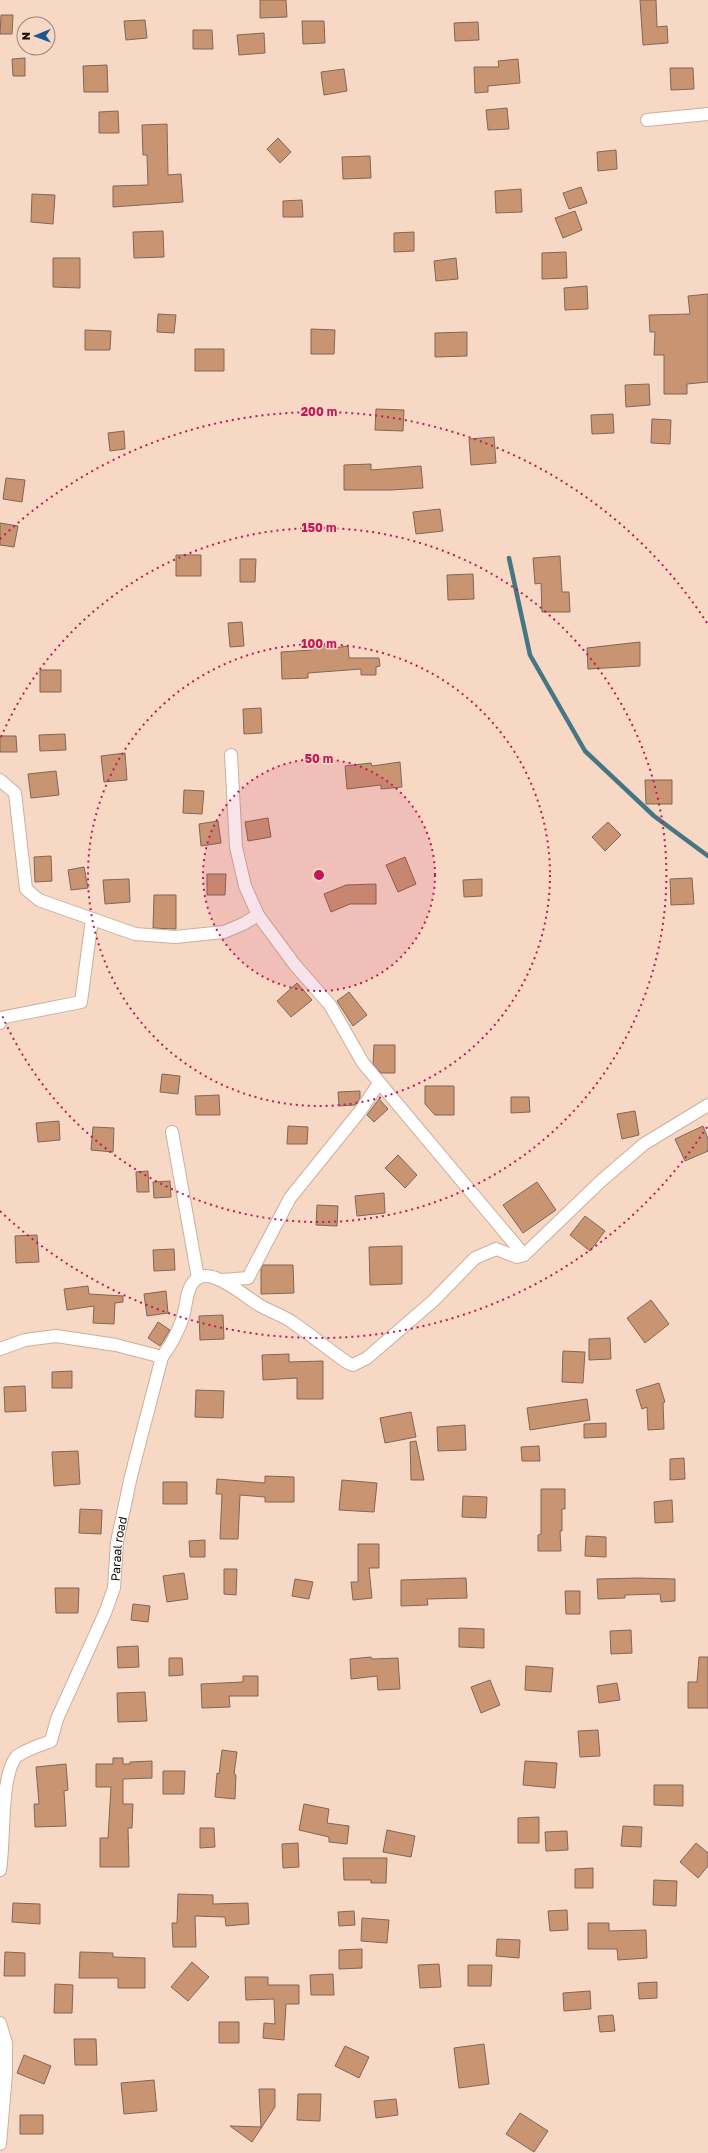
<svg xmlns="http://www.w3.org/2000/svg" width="708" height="2153" font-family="'Golos Text',sans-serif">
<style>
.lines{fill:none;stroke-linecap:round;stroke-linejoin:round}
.stream{stroke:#467683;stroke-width:4.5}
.building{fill:#c99472;stroke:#816756}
.street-casing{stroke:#ccaf9c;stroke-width:14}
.street{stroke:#fff;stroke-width:12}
.ring{fill:none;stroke:#c2185b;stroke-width:2;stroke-dasharray:2 4}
.labels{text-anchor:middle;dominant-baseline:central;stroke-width:3;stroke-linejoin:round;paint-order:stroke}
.street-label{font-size:12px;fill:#140a05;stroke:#f6d8c5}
.centre{fill:#c2185b;stroke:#f6d8c5;stroke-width:2}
.ring-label{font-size:12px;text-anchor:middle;font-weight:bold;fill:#c2185b;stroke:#f6d8c5;stroke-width:3;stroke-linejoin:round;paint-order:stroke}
</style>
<rect width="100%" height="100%" fill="#f6d8c5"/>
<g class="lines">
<path class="stream" d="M509,558L530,655L585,751L654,816L708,856"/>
</g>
<path class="building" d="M260,0H286L287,17L260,18Z
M640,0H656L657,27L667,26L668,43L643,45Z
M1,15H13L12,34H0Z
M145,20L147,38L126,40L124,21Z
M302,21H324L325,43L303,44Z
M478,22L479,40L455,41L454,23Z
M193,30H212L213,49H193Z
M264,33L265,53L239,55L237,35Z
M25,58V76H13L12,59Z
M518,59L520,83L488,86V92L475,93L474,67H499L498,61Z
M107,65L108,92H84L83,66Z
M670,68H693L694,89L671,90Z
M344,69L347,91L324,95L321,72Z
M507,108L509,129L488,130L486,110Z
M118,111L119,133H99V112Z
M167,124L168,175L181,174L183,202L113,207V186L148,185L147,155H143L142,125Z
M278,138L291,152L280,163L267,149Z
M616,150L617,169L598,171L597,152Z
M370,156L371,178L343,179L342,157Z
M581,187L587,203L569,209L563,193Z
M521,189L522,212L496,213L495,191Z
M32,194L55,195L53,224L31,222Z
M302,200L303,217H283V201Z
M575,211L582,230L563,238L555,218Z
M163,231L164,257L134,258L133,232Z
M414,232V251L394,252V233Z
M566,252L567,278L542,279V253Z
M53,258H80V288L53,287Z
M456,258L458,279L436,281L434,261Z
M587,286L588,309L565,310L564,288Z
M708,294V382L687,384V394H664V355H654L655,332H650L649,315L690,314L688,296Z
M158,314L176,315L174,333L157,332Z
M311,329L335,330L334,354H311Z
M85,330L111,331L110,350H85Z
M467,332V356L435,357V333Z
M195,349H224V371H195Z
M649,384L650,405L626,407L625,385Z
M376,409L404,410L403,431L375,430Z
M613,414L614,433L592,434L591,415Z
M652,419L671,420L670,444L651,443Z
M124,431L125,449L110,451L108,433Z
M494,437L496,463L471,465L469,439Z
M371,464V470L421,466L423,488L391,490H344V465Z
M6,478L25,480L22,502L3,499Z
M440,509L443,531L416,534L413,512Z
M0,523L18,526L14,547L0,545Z
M176,555H201V576H176Z
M560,556L562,592H569L570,612H542L541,583L535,584L533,558Z
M240,559H256L255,582H240Z
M473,574L474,599L448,600L447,575Z
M242,622L244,646L230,647L228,623Z
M640,642V666L588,669L587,648Z
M325,645L326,649L348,646L349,658H379L380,666L376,667V675H361V669L308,673V678L282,679L281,652L312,650V646Z
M40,670H61V692H40Z
M261,708L262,733L244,734L243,709Z
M65,734L66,750L40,751L39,735Z
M0,736H16L17,752H0Z
M125,753L127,780L104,782L101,756Z
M400,762L402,787L381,789V785L347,789L345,766L371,763L372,766Z
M56,771L59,795L31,798L28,774Z
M645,780H672V804H646Z
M184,790L204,791L202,814L183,813Z
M268,818L271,837L248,841L245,822Z
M218,821L221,843L201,846L199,824Z
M608,822L621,835L605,851L592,837Z
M51,856L52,881L35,882L34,857Z
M405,857L416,884L398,892L386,865Z
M84,867L88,888L71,890L68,870Z
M207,874H226L225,895H207Z
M692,878L694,904L671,905L670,879Z
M129,879L130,902L105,904L103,880Z
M482,879V896L464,897L463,880Z
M376,884V904H350L331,912L324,894L346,885Z
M154,895H176V929L153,928Z
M297,983L312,1000L291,1017L277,1001Z
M349,992L367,1015L353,1026L337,1001Z
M374,1045H395V1073H381L373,1064Z
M162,1074L180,1076L178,1094L160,1092Z
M425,1086H454V1115H435L425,1104Z
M360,1091V1098L355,1105L339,1106L338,1092Z
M219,1095L220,1115H196L195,1096Z
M511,1097H529L530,1112L511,1113Z
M379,1099L388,1109L374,1122L367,1115Z
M635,1111L639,1135L622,1139L617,1114Z
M59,1121L60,1140L38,1142L36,1123Z
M288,1126L308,1127L307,1144H287Z
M703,1126L708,1139V1151L685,1161L675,1139Z
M93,1127L114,1128L113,1152L91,1150Z
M398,1155L417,1175L405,1188L385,1168Z
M148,1171L149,1192H137L136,1172Z
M170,1181L171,1197L154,1198L153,1182Z
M537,1182L556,1210L523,1233L503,1205Z
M384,1193L385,1213L357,1216L355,1196Z
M317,1205L338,1206L337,1226L316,1225Z
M585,1216L605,1231L590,1251L570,1235Z
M37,1235L39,1262L16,1263L15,1236Z
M402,1246V1284L370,1285L369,1247Z
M174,1249L175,1270L154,1271L153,1250Z
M263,1265H293L294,1293L261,1294V1269Z
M88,1286L89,1294L123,1296V1302L115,1303L114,1324L93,1323L94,1306L67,1310L64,1289Z
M166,1291L168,1313L147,1316L144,1294Z
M651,1300L669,1324L645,1343L627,1318Z
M223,1315L224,1339L200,1340L199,1316Z
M158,1322L170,1330L160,1346L148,1338Z
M610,1338L611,1359L589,1360V1339Z
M563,1351L585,1352L583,1383L562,1382Z
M289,1354V1362L323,1361V1399H297V1378L263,1380L262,1355Z
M72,1371V1388H52V1372Z
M659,1383L665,1402L663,1403L664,1429L648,1430L647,1407L642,1409L636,1390Z
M25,1386L26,1411L5,1412L4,1387Z
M196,1390L224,1391L223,1418L195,1417Z
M587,1399L590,1420L530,1430L527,1408Z
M411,1412L416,1437L385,1443L380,1418Z
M606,1423V1437L584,1438V1424Z
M465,1425L466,1450L438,1451L437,1427Z
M416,1441L424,1480H411L410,1442Z
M539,1446L540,1461H522L521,1447Z
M78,1451L80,1484L54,1486L52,1452Z
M684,1458L685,1479L670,1480V1459Z
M265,1476L294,1477V1502H265V1497L240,1495L238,1539H220L222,1494H216L217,1479L265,1483Z
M342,1480L377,1483L374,1512L339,1510Z
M163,1482H187V1504H163Z
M541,1489H565V1509H562V1531H560L561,1551H538V1535L541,1534Z
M463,1496L487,1497L486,1518L462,1517Z
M672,1500L673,1522L655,1523L654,1502Z
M80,1509L102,1510L101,1534L79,1533Z
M586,1536L606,1537V1557L585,1556Z
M205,1540V1557H190L189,1541Z
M358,1544H379V1568H369L372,1598L353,1600L351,1582H358Z
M224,1569H237L236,1595L224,1594Z
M184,1573L188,1599L167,1602L163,1576Z
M466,1578L467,1598L427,1599L428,1605L401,1606V1580Z
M638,1578L675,1579V1601L661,1602L660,1594L625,1595V1598L598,1599L597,1579Z
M295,1579L313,1582L309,1599L292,1596Z
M55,1588H79L78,1613H56Z
M565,1591H580V1614H566Z
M133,1604L150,1606L148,1622L131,1620Z
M459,1628L484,1629V1648L459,1647Z
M631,1630L632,1653L611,1654L610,1631Z
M138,1646L139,1667L118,1668L117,1647Z
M371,1657L372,1659L398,1658L400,1689L378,1690L377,1676L351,1679L350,1659Z
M699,1657H708V1708H688V1682H697Z
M169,1658H182L183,1675L169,1676Z
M526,1666L553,1668L551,1692L525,1690Z
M243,1676H258V1696H229L230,1707L202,1708L201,1684L243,1682Z
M490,1680L500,1705L481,1713L471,1687Z
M617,1683L620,1700L599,1703L597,1686Z
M145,1692L147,1721L118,1722L117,1693Z
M598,1730L600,1756L580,1757L578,1731Z
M222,1750L237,1752L234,1774L236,1775L235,1799L215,1797L217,1773L219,1774Z
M113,1758H123V1764H130V1762L152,1761V1778L123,1779V1804H133L132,1828H128L129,1867H100V1838H108L111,1787H96V1764H113Z
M525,1761L557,1763L555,1788L523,1785Z
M66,1764L68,1790L64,1791L66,1826L35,1827L34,1804H39L36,1767Z
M163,1771H185L184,1794H163Z
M654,1785H683V1806L654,1805Z
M304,1804L329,1809L327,1823L349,1826L347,1844L329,1842V1837L299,1830Z
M539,1817V1843H518V1818Z
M623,1826L642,1827L641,1847L621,1846Z
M200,1828H214L215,1847L200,1848Z
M387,1830L415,1836L411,1857L383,1852Z
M567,1831L568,1850L546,1851L545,1832Z
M298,1843L299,1867L283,1868L282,1844Z
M696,1843L708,1853V1866L698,1878L680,1862Z
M343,1858H387L386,1883H371V1880H344Z
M593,1868V1888H575V1869Z
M654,1880L677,1881L676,1906L653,1905Z
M178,1894L213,1895V1904L248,1903L249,1924L226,1926L225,1917L195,1916L196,1947H173L172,1923H177Z
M13,1903L40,1904V1924L12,1922Z
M567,1910L568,1930L550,1931L548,1911Z
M354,1911L355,1925L339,1926L338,1912Z
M362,1918L389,1920L387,1943L361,1941Z
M588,1923H609V1931L646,1930L647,1958L618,1960L617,1949H588Z
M497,1939L520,1940L519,1958L496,1956Z
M362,1949V1968L339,1969V1950Z
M5,1952L25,1953V1976H4Z
M80,1952L113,1953V1957L145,1958V1988H118V1978H79Z
M192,1962L209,1977L188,2001L171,1987Z
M439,1964L441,1987L420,1988L418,1965Z
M468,1965H492L491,1986H468Z
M333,1974L334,1995H311L310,1975Z
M245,1977H268V1985H299V2004H286L284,2040L263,2038L264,2023L275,2024L274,1999L246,2000Z
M657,1982V1998L639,1999L638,1983Z
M55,1984L73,1985L72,2013H54Z
M590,1991L591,2009L564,2011L563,1993Z
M613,2015L615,2031L600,2032L598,2016Z
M219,2022H239V2043H219Z
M74,2039H96L97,2065H75Z
M484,2044L489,2084L459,2088L454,2048Z
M345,2046L369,2057L359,2078L335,2066Z
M24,2055L51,2066L44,2084L17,2073Z
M154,2080L157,2111L124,2114L121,2083Z
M259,2089H275V2107L252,2142L230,2126L261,2127Z
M298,2094H321L320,2121L297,2120Z
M396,2099L398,2115L376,2118L374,2101Z
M520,2113L548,2131L534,2152L506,2134Z
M20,2115H43V2134H20Z"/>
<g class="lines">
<defs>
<g id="street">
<path d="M647,120L708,114"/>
<path d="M231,755L236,847L245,886L258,915L295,965L330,1005L363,1063L524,1255"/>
<path d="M0,780L15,793L26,889L39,900L135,934L175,937L224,932L243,924L258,915"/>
<path d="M0,1023V1018L81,1002L92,919"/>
<path d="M172,1132L198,1278"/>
<path d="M222,1280L248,1278L290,1198L361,1110L379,1083"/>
<path d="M0,1349L25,1340L56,1336L116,1345L162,1357"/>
<path id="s1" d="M0,1870C5,1840 0,1774 17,1756C27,1749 40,1745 51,1741L57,1719L105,1613L114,1588L117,1542L131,1476L162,1357C171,1345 177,1334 182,1320C187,1307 185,1286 198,1278C213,1268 246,1297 259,1305C269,1311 282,1315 292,1322C311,1335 329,1350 348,1363L353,1365L367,1358L433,1301L475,1258L496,1249L517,1257L524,1255L601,1181L644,1144L708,1105"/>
<path d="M0,2023L6,2043V2074L0,2144"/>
</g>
</defs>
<use href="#street" class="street-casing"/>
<use href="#street" class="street"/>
</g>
<circle cx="319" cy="875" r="116" fill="#c2185b" fill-opacity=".12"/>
<g class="ring">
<circle cx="319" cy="875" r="116"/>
<circle cx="319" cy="875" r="231"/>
<path d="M1 737A347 347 0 1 1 1 1013"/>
<path d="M707 1127A463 463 0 0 1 0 1211M0 539A463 463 0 0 1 707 623"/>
</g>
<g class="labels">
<g class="street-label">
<text stroke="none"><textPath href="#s1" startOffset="359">Paraal road</textPath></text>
</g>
</g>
<circle cx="319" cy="875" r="6" class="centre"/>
<g class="ring-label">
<text x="319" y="416">200 m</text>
<text x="319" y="532">150 m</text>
<text x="319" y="648">100 m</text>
<text x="319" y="763">50 m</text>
</g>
<g transform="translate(36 36) rotate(269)"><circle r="19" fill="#f6d8c5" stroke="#9c8678"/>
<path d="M0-3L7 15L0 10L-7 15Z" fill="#1a598f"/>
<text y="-6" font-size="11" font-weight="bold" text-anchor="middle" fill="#140a05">N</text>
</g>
</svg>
